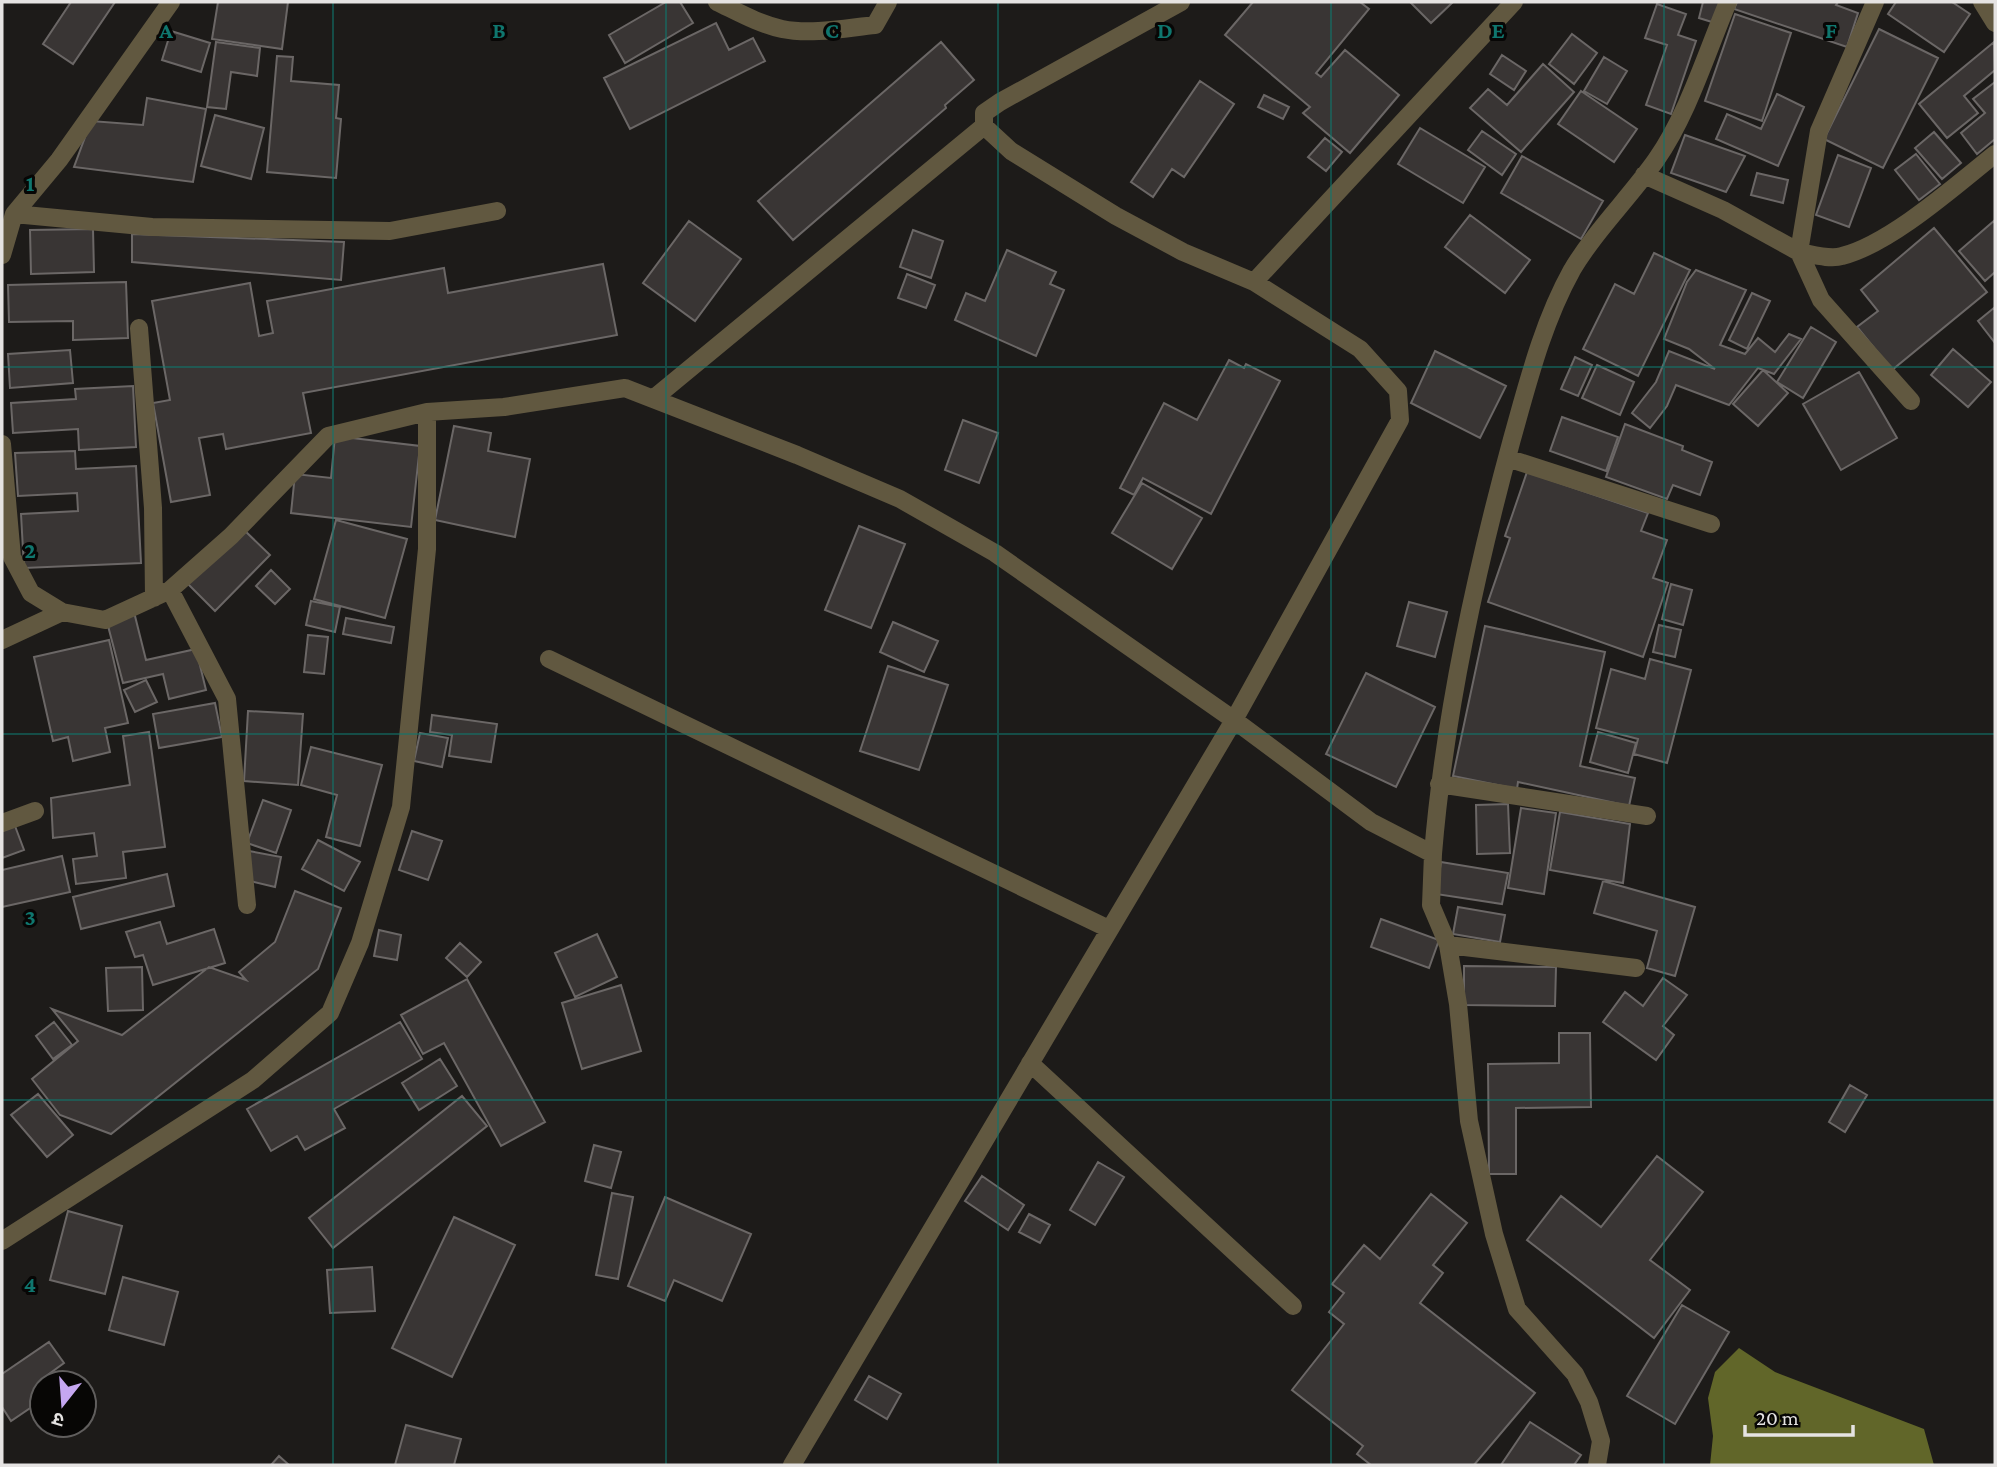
<svg xmlns="http://www.w3.org/2000/svg" width="1997" height="1467" font-family="'Crimson Pro','Noto Sans Devanagari',serif">
<style>
.water{fill:#616629}
.building{fill:#393534;stroke:#6b6766;stroke-width:2}
.lines{fill:none;stroke-linecap:round;stroke-linejoin:round}
.minor{stroke:#615840;stroke-width:18}
.grid{fill:none;stroke:#0f766e;stroke-width:2;stroke-opacity:0.55}
.grid-label{font-size:23px;text-anchor:middle;font-weight:bold;fill:#0f766e;stroke:#070605;stroke-width:6;stroke-linejoin:round;paint-order:stroke}
</style>
<rect width="100%" height="100%" fill="#1d1b19"/>
<path class="water" d="M1739,1348L1775,1372L1924,1429L1934,1465H1710L1713,1436L1708,1398L1715,1372Z"/>
<path class="building" d="M71,2H115L73,64L43,44Z
M218,2H288L282,49L212,39Z
M666,2H680L693,23L625,63L609,35Z
M1253,2H1360L1369,9L1316,73L1321,77L1345,50L1399,95L1350,153L1303,113L1310,107L1225,35Z
M1410,2H1453L1431,23Z
M1703,2H1722L1715,23L1699,18Z
M1737,2H1838L1836,5L1858,13L1847,47L1734,9Z
M1896,2H1952L1970,14L1944,52L1888,14Z
M1657,4L1686,14L1678,35L1696,41L1671,114L1646,105L1667,45L1645,38Z
M1735,14L1791,33L1762,121L1705,101Z
M716,23L729,50L753,38L765,61L630,129L604,78Z
M1879,29L1938,58L1883,168L1824,139Z
M171,31L210,43L201,72L162,60Z
M1572,34L1597,53L1574,84L1549,64Z
M216,42L260,48L257,76L231,72L226,109L207,107Z
M941,42L974,80L945,105L946,108L793,240L758,201Z
M1994,42L1995,70L1964,96L1978,113L1947,138L1919,104Z
M1502,55L1526,71L1514,90L1490,74Z
M277,56L293,57L291,81L339,85L336,118L341,119L336,178L267,172Z
M1604,57L1627,71L1607,104L1584,91Z
M1543,64L1574,92L1521,152L1470,108L1488,89L1507,105Z
M1200,81L1234,104L1184,177L1172,169L1153,197L1131,182Z
M1995,82V139L1977,154L1961,133L1985,113L1973,99Z
M1581,91L1637,129L1614,162L1558,124Z
M1777,94L1804,107L1778,166L1716,139L1727,114L1761,129Z
M1264,95L1289,107L1283,119L1258,107Z
M147,98L206,109L193,182L74,167L91,121L143,125Z
M215,115L264,128L251,179L201,166Z
M1420,128L1485,167L1463,203L1398,164Z
M1482,131L1516,154L1502,175L1468,150Z
M1934,132L1961,163L1942,179L1915,148Z
M1685,135L1745,156L1726,192L1671,173Z
M1325,138L1342,152L1326,171L1308,157Z
M1916,154L1940,184L1919,200L1895,170Z
M1838,155L1871,168L1849,227L1816,215Z
M1522,156L1603,201L1581,239L1501,193Z
M1757,173L1788,180L1783,203L1751,195Z
M1470,215L1530,260L1505,293L1445,247Z
M1995,220V272L1985,281L1959,251Z
M689,221L741,259L695,321L643,283Z
M1934,228L1987,292L1892,370L1857,327L1878,311L1861,290Z
M93,229L94,272L31,274L30,230Z
M913,230L943,241L931,278L900,267Z
M132,234L344,242L341,280L132,262Z
M1007,250L1056,272L1050,284L1064,290L1036,356L955,320L966,293L985,301Z
M1654,253L1690,270L1638,376L1583,349L1615,284L1634,294Z
M603,264L617,335L303,393L311,433L226,449L223,434L199,438L210,495L171,502L153,403L170,400L152,301L250,283L259,336L273,333L267,301L444,268L448,293Z
M1696,270L1746,290L1720,345L1745,354L1758,338L1775,352L1789,334L1801,339L1774,374L1758,368L1729,405L1676,385L1667,406L1650,428L1632,413L1656,382L1669,351L1715,369L1689,349L1664,339L1687,282Z
M907,274L935,285L926,308L898,298Z
M126,282L128,338L73,340V321L9,322L8,285Z
M1752,293L1770,301L1747,349L1729,340Z
M1995,307V343L1978,321Z
M1811,327L1836,342L1803,398L1777,382Z
M1953,349L1991,382L1968,407L1931,375Z
M70,350L73,383L10,388L8,354Z
M1435,351L1506,386L1480,438L1411,403Z
M1575,357L1592,365L1578,396L1561,389Z
M1229,360L1244,368L1246,364L1280,381L1211,514L1143,478L1134,495L1120,488L1164,403L1197,420Z
M1597,365L1634,382L1620,415L1582,398Z
M1763,370L1788,393L1758,426L1733,404Z
M1859,372L1897,438L1841,470L1803,404Z
M133,386L136,447L79,450L78,429L13,433L11,403L76,399L75,389Z
M1562,417L1618,437L1606,471L1550,451Z
M963,420L998,433L979,483L945,470Z
M1625,424L1683,446L1682,450L1712,462L1700,495L1673,485L1667,499L1606,477Z
M454,426L491,433L488,451L530,459L515,537L435,520Z
M335,436L420,446L411,527L291,513L295,474L331,478Z
M75,451L76,469L136,466L141,563L24,568L21,514L78,511L77,493L18,496L15,453Z
M1527,472L1648,513L1641,531L1667,540L1653,578L1668,583L1643,657L1488,602L1510,538L1505,536Z
M1142,483L1202,518L1172,569L1112,533Z
M336,520L407,539L385,618L314,599Z
M859,526L905,544L871,628L825,610Z
M242,528L270,555L215,611L187,583Z
M271,570L290,589L275,604L256,586Z
M1671,584L1692,590L1683,625L1662,619Z
M311,601L340,607L335,632L306,625Z
M1409,602L1447,612L1435,657L1397,646Z
M134,612L146,660L196,649L206,690L169,699L163,674L123,683L107,622Z
M346,618L394,627L391,643L343,634Z
M893,622L938,641L924,672L880,652Z
M1659,625L1681,630L1675,657L1653,652Z
M1485,626L1605,652L1580,766L1635,778L1629,806L1518,782L1517,789L1453,776Z
M308,635L328,637L324,674L304,672Z
M109,640L128,723L105,728L110,752L73,761L68,737L53,741L34,657Z
M1650,659L1691,670L1667,763L1634,754L1638,739L1596,728L1611,669L1645,679Z
M888,666L948,685L919,770L860,751Z
M1366,673L1435,707L1396,787L1326,754Z
M146,680L157,702L135,712L124,690Z
M215,703L222,737L159,748L153,714Z
M248,711L303,714L298,785L244,781Z
M432,715L497,724L491,762L449,756L452,735L430,732Z
M149,732L165,847L123,852L126,878L76,884L73,859L97,856L94,833L53,838L51,798L130,785L123,736Z
M1598,732L1636,743L1628,773L1590,762Z
M420,733L448,738L442,767L414,761Z
M311,747L382,765L360,846L326,837L337,795L301,785Z
M263,800L291,810L276,853L247,843Z
M1508,804L1510,853L1477,854L1476,805Z
M1521,808L1556,813L1544,894L1508,888Z
M1560,812L1630,824L1623,883L1550,870Z
M15,826L24,850L2,858V831Z
M412,831L442,841L428,880L399,870Z
M318,840L360,862L344,891L302,869Z
M249,851L281,857L275,887L250,881Z
M62,856L70,892L2,907V870Z
M1441,862L1508,873L1502,904L1436,894Z
M167,874L174,906L81,929L73,897Z
M1603,881L1695,907L1675,976L1647,968L1657,931L1594,913Z
M295,891L341,908L318,969L111,1134L60,1115L32,1079L78,1041L52,1009L122,1035L209,967L246,980L239,972L275,942Z
M1458,907L1505,915L1500,942L1453,934Z
M1381,919L1439,940L1429,968L1371,947Z
M160,922L167,944L214,929L225,963L153,985L143,955L135,957L126,932Z
M379,930L401,935L397,960L374,956Z
M597,934L617,977L575,997L555,953Z
M460,943L481,962L467,977L446,958Z
M1464,966L1556,967L1555,1006L1464,1005Z
M142,967L143,1010L108,1011L106,968Z
M1663,978L1687,995L1663,1026L1674,1035L1656,1060L1603,1022L1625,992L1643,1006Z
M467,979L545,1122L501,1146L444,1043L423,1054L401,1015Z
M621,985L641,1051L582,1069L562,1003Z
M54,1022L72,1045L53,1059L36,1036Z
M400,1022L422,1059L334,1109L345,1128L305,1150L297,1136L271,1151L247,1109Z
M1559,1033H1590L1591,1107L1516,1108V1174H1489L1488,1064L1559,1063Z
M440,1059L457,1086L419,1110L402,1083Z
M1850,1085L1867,1095L1845,1132L1829,1122Z
M38,1094L73,1135L47,1157L11,1115Z
M462,1096L487,1126L333,1248L309,1218Z
M594,1145L621,1152L611,1188L585,1181Z
M1657,1156L1703,1192L1650,1260L1690,1290L1654,1338L1527,1240L1561,1196L1601,1227Z
M1098,1162L1124,1177L1095,1225L1070,1210Z
M982,1176L1024,1205L1008,1230L965,1201Z
M612,1193L633,1197L618,1279L596,1275Z
M1431,1194L1467,1223L1433,1265L1443,1273L1420,1303L1535,1393L1474,1465H1371L1357,1454L1363,1446L1292,1390L1344,1324L1329,1312L1344,1293L1332,1284L1364,1245L1380,1259Z
M665,1197L751,1234L722,1301L674,1280L665,1301L628,1286Z
M68,1211L122,1226L105,1294L50,1280Z
M1029,1214L1050,1225L1040,1243L1019,1232Z
M454,1217L515,1245L452,1377L392,1348Z
M372,1267L375,1311L330,1313L327,1270Z
M123,1277L178,1292L164,1345L109,1330Z
M1682,1305L1729,1332L1675,1424L1627,1396Z
M49,1342L64,1363L49,1374L55,1383H42V1400L11,1421L2,1407V1374Z
M869,1376L901,1394L887,1419L855,1400Z
M1530,1422L1581,1455L1574,1465H1501Z
M406,1425L461,1439L454,1465H395Z
M279,1456L289,1465H271Z"/>
<g class="lines">
<path class="minor" d="M171,2L59,160L14,214L152,227L390,231L497,211
M717,2C738,12 759,24 782,29C811,35 846,28 875,25L888,2
M1982,2L1995,23
M1644,175L1723,210L1799,252L1819,131L1875,2
M2,255L14,214
M1254,282L1514,2
M139,328L153,508L154,598
M653,399L984,126
M1911,401L1821,300L1799,252C1811,254 1830,260 1842,256C1890,244 1955,186 1995,154
M2,444L12,557L31,593L62,612L105,620L170,590L231,536L328,436L427,412L504,407L625,388L797,455L900,499L995,553L1234,720L1371,822L1433,854C1444,718 1476,571 1512,439C1528,382 1543,322 1572,270C1595,231 1630,197 1656,160C1688,114 1706,54 1728,2
M1507,458L1711,524
M170,590L227,699L247,905
M2,640L62,612
M549,659L1109,929
M1439,784L1647,816
M2,823L35,811
M1433,854L1431,905L1448,945L1458,1004L1469,1121L1494,1234L1517,1309L1575,1374L1589,1402L1601,1441L1597,1465
M1448,945L1636,968
M1030,1063L1293,1306
M2,1241L253,1080L330,1013L360,943L401,807L427,549V412
M792,1465L1234,720L1400,420L1398,391L1360,349L1254,282L1183,252L1116,216L1011,151L984,126V113L1000,102L1181,2"/>
</g>
<path class="grid" d="M333,2V1465M666,2V1465M998,2V1465M1331,2V1465M1664,2V1465M2,367H1995M2,734H1995M2,1100H1995"/>
<g class="grid-label">
<text x="166" y="38">A</text>
<text x="499" y="38">B</text>
<text x="832" y="38">C</text>
<text x="1165" y="38">D</text>
<text x="1498" y="38">E</text>
<text x="1831" y="38">F</text>
<text x="30" y="191">1</text>
<text x="30" y="558">2</text>
<text x="30" y="925">3</text>
<text x="30" y="1292">4</text>
</g>
<rect width="1997" height="1467" fill="none" stroke="#e5e3e2" stroke-width="7"/>
<g transform="translate(63 1404) rotate(197)"><circle r="33" fill="#070605" stroke="#605e5d" stroke-width="2"/>
<path d="M0-5L12 26L0 18L-12 26Z" fill="#c5a7f1"/>
<text y="-10" font-size="19" font-weight="bold" text-anchor="middle" fill="#e5e3e2">उ</text>
</g>
<path d="M1745 1425v10h108v-10" fill="none" stroke="#e5e3e2" stroke-width="3.5"/>
<text x="1756" y="1425" font-size="21" fill="#e5e3e2" stroke="#070605" stroke-width="5" paint-order="stroke">20 m</text>
</svg>
